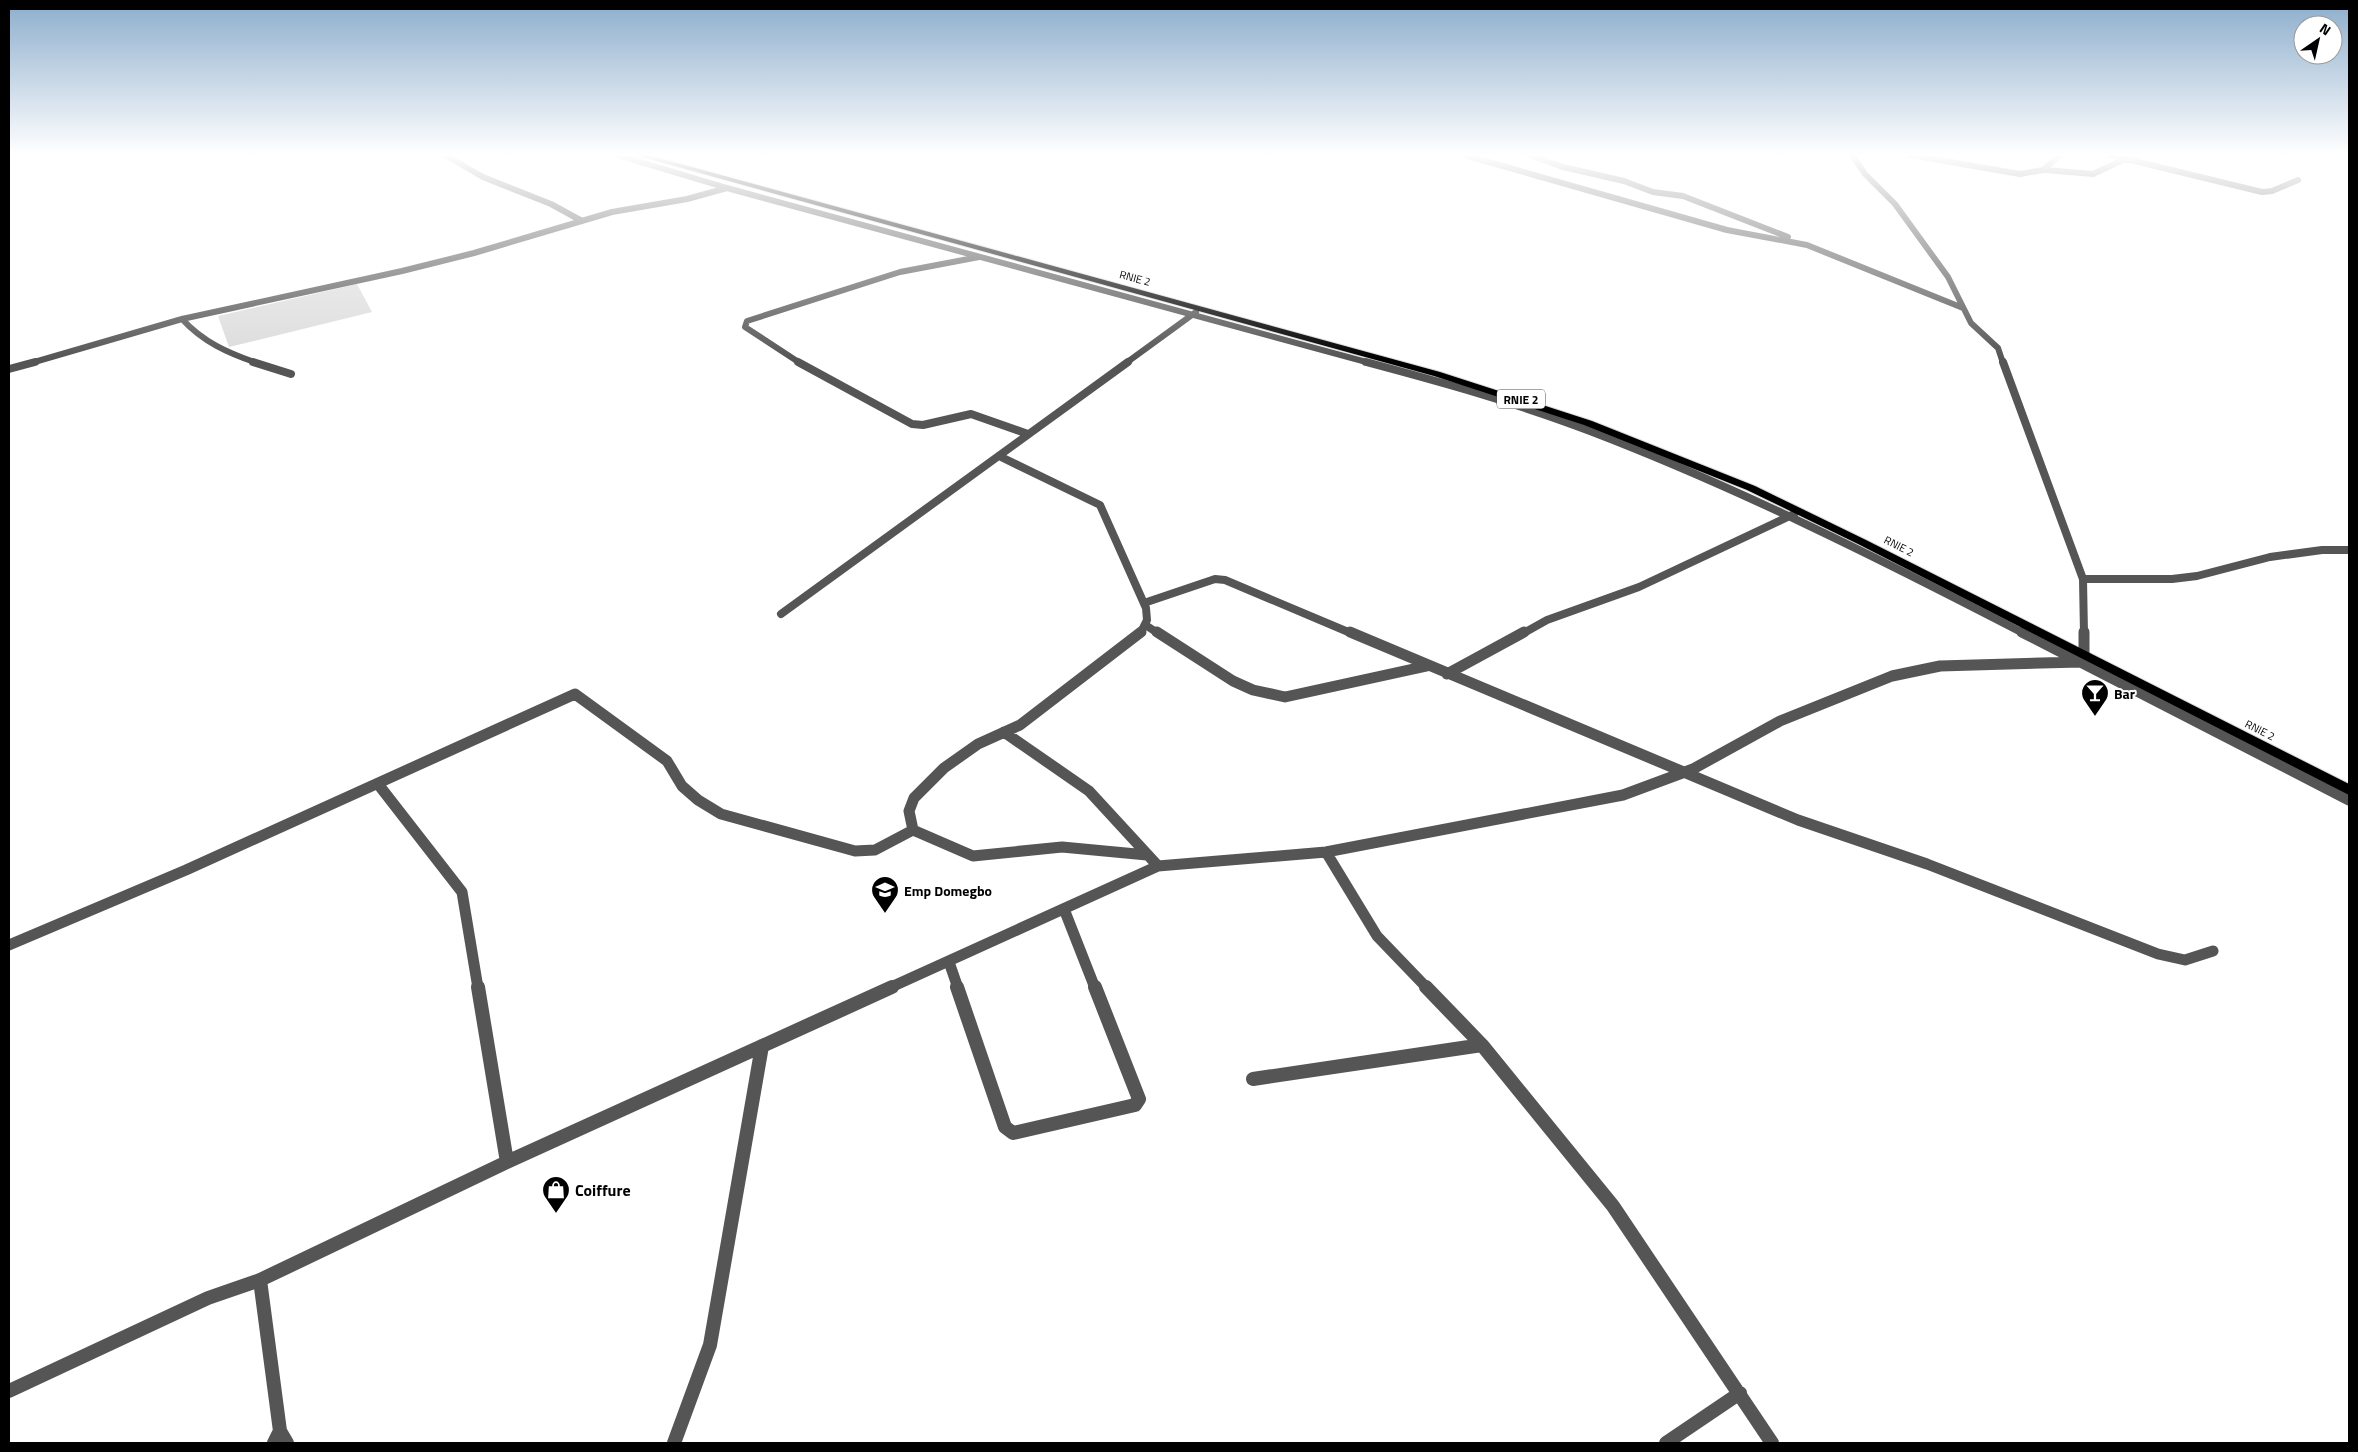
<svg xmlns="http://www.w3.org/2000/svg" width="2358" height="1452" font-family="'Titillium Web',sans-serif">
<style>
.green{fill:#dcdcdc}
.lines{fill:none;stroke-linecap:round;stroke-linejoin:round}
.trunk-casing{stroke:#dbdbdb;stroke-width:2}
.minor-far3{stroke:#555;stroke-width:6}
.minor-far2{stroke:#555;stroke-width:8}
.minor-far1{stroke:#555;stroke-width:11}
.minor{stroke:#555;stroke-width:14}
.trunk{fill:#000;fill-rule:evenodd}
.labels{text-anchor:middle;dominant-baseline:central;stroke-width:4;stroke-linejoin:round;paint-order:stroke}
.far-street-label{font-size:11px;fill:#000;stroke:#fff}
.shield{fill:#fff;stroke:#4c4c4c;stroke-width:1}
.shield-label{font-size:12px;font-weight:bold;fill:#000}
.poi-label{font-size:14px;font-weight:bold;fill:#000;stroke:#fff;text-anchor:start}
.near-poi-label{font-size:16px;font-weight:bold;fill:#000;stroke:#fff;text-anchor:start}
</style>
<rect width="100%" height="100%" fill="#fff"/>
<path class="green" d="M357,284L372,312L229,347L218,316Z"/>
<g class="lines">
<defs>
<path id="trunk" d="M635,155H648L1440,372L1592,421L1755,486L1866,540L2349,784V795L1858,544L1747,490L1584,425L1434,376Z"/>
</defs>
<use href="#trunk" class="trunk-casing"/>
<path class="minor-far3" d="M445,155L483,177L551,204L582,221
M617,155L727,188L1370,363
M1464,155L1727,230L1807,245L1963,308
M1530,155L1563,167L1624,181L1653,192L1683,196L1788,237
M1852,155L1865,174L1895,204L1948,277L1971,323L1998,348L2003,363
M1910,155L2020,174L2043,170L2060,155
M2110,155L2262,192L2272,191L2298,180
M2046,170L2093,174L2125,159
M182,319C203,342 228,353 257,363
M31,363L182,319L402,271L474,253L612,212L687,199L727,188
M800,363L745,327L747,321L900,272L979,257
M1126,363L1196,312"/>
<path class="minor-far2" d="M253,362L291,374
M798,362L912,424L923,425L971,414L1028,434
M1366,362C1441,382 1517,403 1590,431C1739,488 1882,560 2025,634
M2003,362L2083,579L2084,634
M9,369L35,362
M999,456L1100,505L1146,608L1147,620L1140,634
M2083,579H2172L2197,576L2270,557L2322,550H2349
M1144,603L1215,579L1225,580L1353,634
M781,614L1128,362
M1147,626L1159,634
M1522,634L1547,620L1639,587L1794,514"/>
<path class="minor-far1" d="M1141,632L1020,725L978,744L944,768L914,798L909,811L913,830L973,856L1062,847L1147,855
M1157,632L1233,681L1253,690L1285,697L1427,666
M1350,632L1798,820L1927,864L2158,954L2185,960L2213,951
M2022,632L2349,800
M1447,674L1524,632
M1004,732L1089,791L1158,866
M378,784L462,892L478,988
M1326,852L1377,936L1427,988
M1064,909L1095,988
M9,945L186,870L575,694L667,761L682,786L698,800L721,814L855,851L875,850L913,830
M949,962L958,988
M889,988L1158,866L1326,852L1623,795L1693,769L1780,721L1892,676L1940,666L2080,662L2084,655V632"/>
<path class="minor" d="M478,987L507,1162
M957,987L1005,1127L1013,1133L1135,1105L1139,1099L1095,987
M1426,987L1482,1045L1613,1206L1772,1443
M1253,1079L1482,1045
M260,1280L280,1431L287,1443
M9,1391L208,1298L260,1280L507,1162L892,987
M274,1443L280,1431
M674,1443L710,1345L762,1046
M1666,1443L1740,1393"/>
<use href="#trunk" class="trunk"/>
</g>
<linearGradient id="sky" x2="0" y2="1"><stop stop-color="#8cadcc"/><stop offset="0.43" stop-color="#fff"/><stop offset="1" stop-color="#fff" stop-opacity="0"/></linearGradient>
<rect width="2358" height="359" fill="url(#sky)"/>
<defs>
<symbol id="bar-pin" viewBox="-11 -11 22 30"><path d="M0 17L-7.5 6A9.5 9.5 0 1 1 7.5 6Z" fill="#000" stroke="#fff"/><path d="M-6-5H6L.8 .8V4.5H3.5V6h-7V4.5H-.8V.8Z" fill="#fff"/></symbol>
<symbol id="school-pin" viewBox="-11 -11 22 30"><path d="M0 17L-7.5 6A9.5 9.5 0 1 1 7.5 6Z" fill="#000" stroke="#fff"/><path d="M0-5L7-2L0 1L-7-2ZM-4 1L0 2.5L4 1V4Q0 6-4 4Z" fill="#fff"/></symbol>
<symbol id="shop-pin" viewBox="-11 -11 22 30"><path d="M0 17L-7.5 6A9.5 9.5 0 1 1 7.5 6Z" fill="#000" stroke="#fff"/><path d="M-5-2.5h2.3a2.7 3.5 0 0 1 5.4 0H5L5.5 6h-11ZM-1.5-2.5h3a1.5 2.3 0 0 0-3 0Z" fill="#fff"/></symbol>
</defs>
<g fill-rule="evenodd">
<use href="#bar-pin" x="2079" y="677" width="32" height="43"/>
<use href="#school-pin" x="869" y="874" width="32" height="43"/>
<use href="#shop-pin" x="540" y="1174" width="32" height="43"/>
</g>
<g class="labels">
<g class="far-street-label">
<text transform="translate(1135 278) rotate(15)">RNIE 2</text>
<text transform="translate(1899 546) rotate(27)">RNIE 2</text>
<text transform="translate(2260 730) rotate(27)">RNIE 2</text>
</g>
<rect class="shield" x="1497" y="389.5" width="48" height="19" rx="4"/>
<g class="shield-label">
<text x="1521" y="399">RNIE 2</text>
</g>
<g class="poi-label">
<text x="2114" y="693">Bar</text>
<text x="904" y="890">Emp Domegbo</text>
</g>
<g class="near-poi-label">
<text x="575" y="1190">Coiffure</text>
</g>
</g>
<rect width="2358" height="1452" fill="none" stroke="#000000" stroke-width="20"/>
<g transform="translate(2318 40) rotate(34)"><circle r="24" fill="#ffffff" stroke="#999999"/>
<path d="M0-4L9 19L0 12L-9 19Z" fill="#000000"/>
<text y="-8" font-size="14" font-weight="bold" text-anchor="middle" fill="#000000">N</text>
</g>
</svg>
